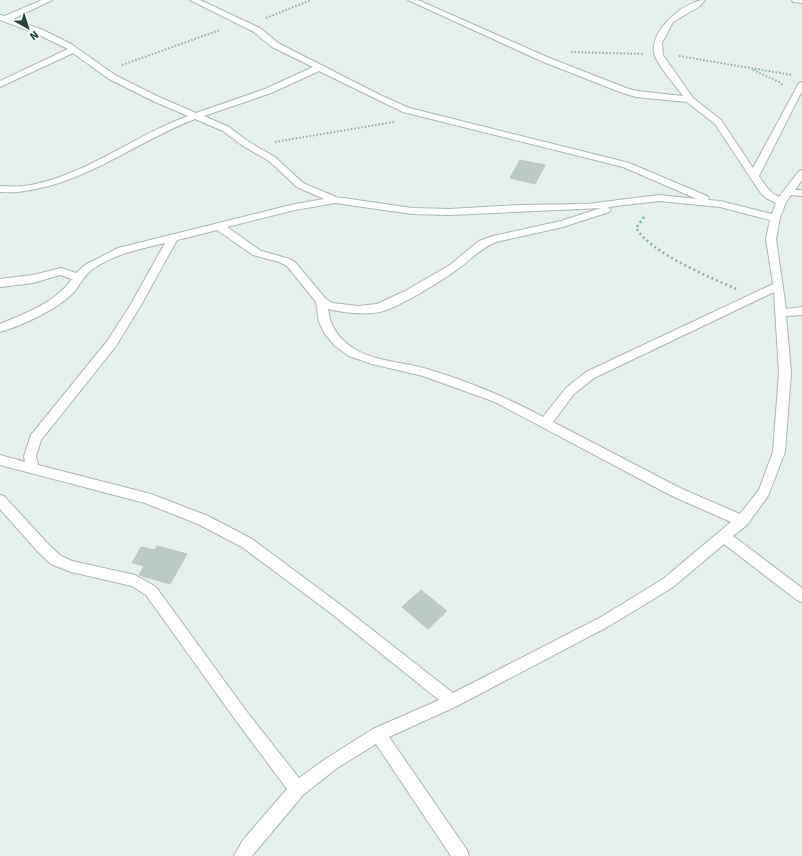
<svg xmlns="http://www.w3.org/2000/svg" width="802" height="856" font-family="Signika,sans-serif">
<style>
.building{fill:#bbcac4;stroke:#b8c9c2}
.lines{fill:none;stroke-linecap:round;stroke-linejoin:round}
.minor-casing{stroke:#a8b8b2;stroke-width:2}
.path-far1{stroke:#86b3a5;stroke-width:2;stroke-dasharray:1.5 2;stroke-linecap:butt}
.path{stroke:#86b3a5;stroke-width:2.5;stroke-dasharray:2 3;stroke-linecap:butt}
.minor{fill:#fff;fill-rule:evenodd}
</style>
<rect width="100%" height="100%" fill="#e6efeb"/>
<path class="building" d="M520,160L545,165L535,184L510,178Z
M157,546L187,554L170,584L139,575L144,566L132,563L141,547L155,550Z
M421,590L447,611L428,629L402,607Z"/>
<g class="lines">
<defs>
<path id="minor" d="M42,0H52L13,19L43,30L71,44L115,75L159,97L196,113L265,89L313,67L272,47L254,32L190,0H200L260,28L278,43L380,95L409,108L629,163L707,196L709,198L708,200L720,201L772,214L776,203L766,198L760,192L715,124L687,102L636,97L620,92L541,61L408,0H418L547,57L626,88L637,91L683,96C675,85 660,68 655,56C646,33 685,0 705,0L700,6L673,22L662,43L663,55L693,98L721,120L753,168L799,83L802,82V91L759,176C765,185 769,192 779,197L799,171L802,170V180L795,190H802V196L791,195L786,202L780,218L776,239L786,309L802,307V315L786,316L791,373L785,452L768,496L747,525L733,536L802,588V602L797,600L724,544L673,587L611,625L457,706L389,737L467,850L469,856H451L376,744L337,768L303,795L252,856H234L243,840L287,789L237,722L146,595L132,586L71,572L51,564L39,553L0,509V495L4,496L49,545L61,556L72,561L135,575L156,587L247,712L299,778L327,758L373,729L439,700L328,611L242,547L198,524L145,503L0,465V455L25,462L24,456L31,435L108,340L131,304L165,243C140,249 114,254 93,269C84,275 80,285 73,293C58,309 21,326 0,332V324C26,313 55,303 72,279L60,275L33,283L0,287V279L33,275L61,268L76,273L85,265L118,248L295,204L324,199L297,187L269,161L243,146L223,131L195,119C137,141 87,183 24,191C17,193 8,192 0,192V186C8,186 17,187 25,186C84,177 133,136 188,116L153,101L109,79L73,53L0,87V81L68,49L37,34L0,20V15L5,16ZM319,71L403,112L623,167L697,199L659,195L587,204L518,205L449,209L412,208L336,197L303,183L275,157L249,142L229,127L204,116L271,93ZM659,201L720,207L770,220L766,239L773,284L586,372L566,388L543,417C506,397 468,381 427,369C405,362 377,362 356,350C340,340 330,328 328,309C345,313 363,315 380,312C398,308 443,280 458,269C471,259 481,248 496,242L563,227L609,212L611,210L608,207ZM335,203L412,214L449,215L601,208L561,221L493,236L479,241L450,265L405,291L377,304L358,306L332,303L325,298L295,262L287,258L261,251L227,227L295,210ZM217,230L253,255L279,262L287,266L316,302L319,322L325,334L335,346L349,356L372,364L423,376L495,402L672,496L731,522L663,579L601,617L453,693L338,603L252,539L208,516L151,494L38,465L36,456L41,440L116,346L141,305L177,240ZM774,292L779,373L773,452L759,490L740,514L680,488L553,422L574,394L594,378Z
M792,0H802V3L793,2Z"/>
</defs>
<use href="#minor" class="minor-casing"/>
<path class="path-far1" d="M266,18L311,0
M571,52L644,54
M679,56L792,75
M122,65L220,30
M753,70L779,82L784,86
M275,142L394,122
M643,218L645,215"/>
<path class="path" d="M644,217L636,228C652,254 708,276 736,289"/>
<use href="#minor" class="minor"/>
</g>
<g transform="translate(28 28) rotate(141)" stroke="#f7fbf9" stroke-width="3" paint-order="stroke">
<path d="M0-3L7 15L0 10L-7 15Z" fill="#24423a"/>
<text y="-6" font-size="11" font-weight="bold" text-anchor="middle" fill="#24423a">N</text>
</g>
</svg>
